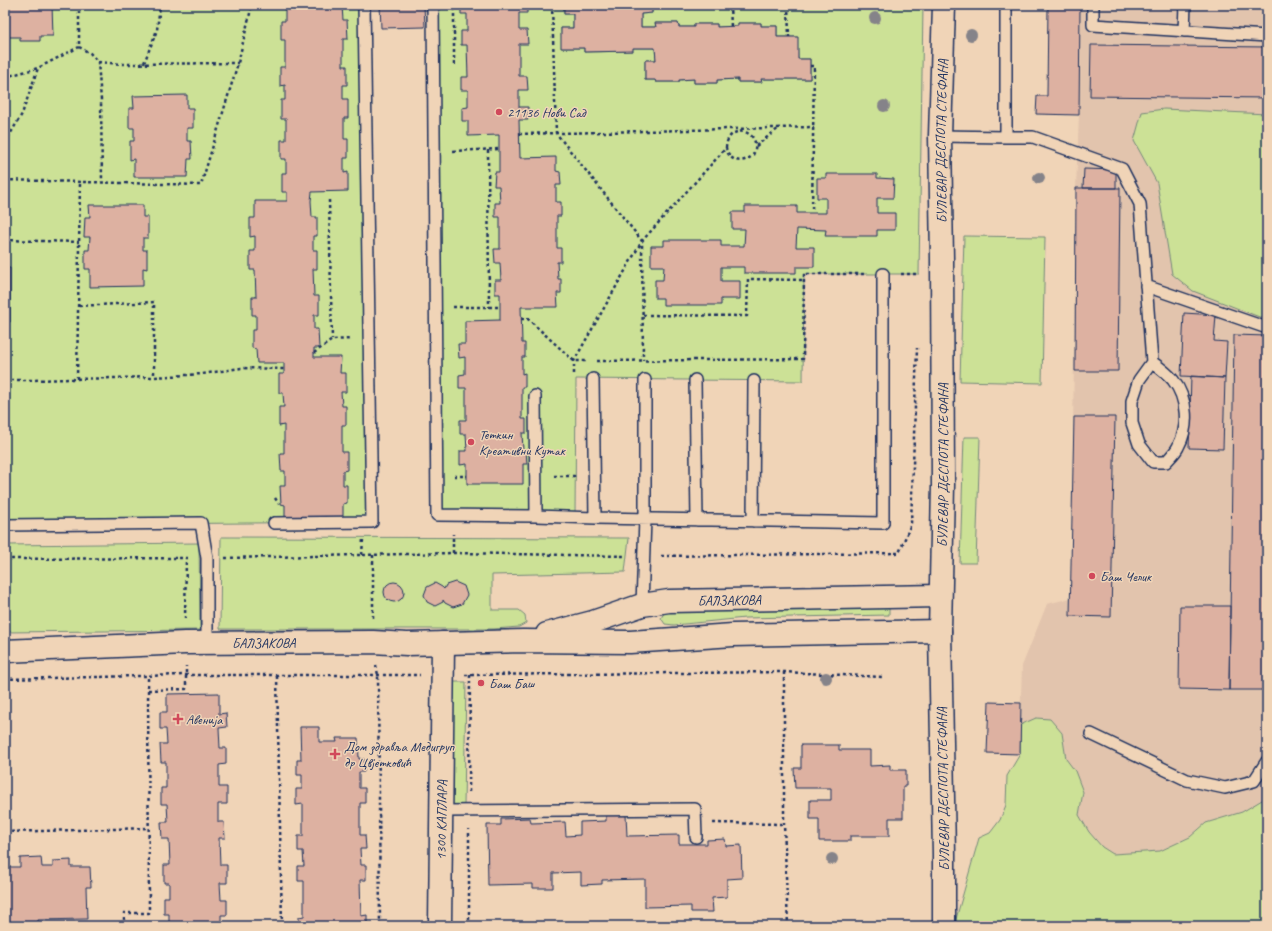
<svg xmlns="http://www.w3.org/2000/svg" width="1272" height="931" font-family="Caveat,sans-serif">
<style>
.built{fill:#e2c4ad}
.green{fill:#cce196;stroke:#74887a}
.building{fill:#ddb1a1;stroke:#1b2f5e}
.lines{fill:none;stroke-linecap:round;stroke-linejoin:round}
.lane-casing{stroke:#1b2f5e;stroke-width:14}
.street-casing{stroke:#1b2f5e;stroke-width:25}
.path{stroke:#1b2f5e;stroke-width:2.5;stroke-dasharray:3 3;stroke-linecap:butt}
.lane{stroke:#f0d4b7;stroke-width:11}
.street{stroke:#f0d4b7;stroke-width:22}
.tree{fill:#858389}
.poi-dot{fill:#d1495b;stroke:#f0d4b7;stroke-width:1.5}
.labels{text-anchor:middle;dominant-baseline:central;stroke-width:3;stroke-linejoin:round;paint-order:stroke}
.poi-label{font-size:14px;fill:#1b2f5e;stroke:#f0d4b7;text-anchor:start}
.street-label{font-size:14px;fill:#1b2f5e;stroke:#f0d4b7}
</style>
<rect width="100%" height="100%" fill="#f0d4b7"/>
<filter id="ink" filterUnits="userSpaceOnUse"><feTurbulence type="fractalNoise" baseFrequency=".025" numOctaves="2"/><feDisplacementMap in="SourceGraphic" scale="8" xChannelSelector="R" yChannelSelector="G"/><feConvolveMatrix kernelMatrix="1 2 1 2 8 2 1 2 1" color-interpolation-filters="sRGB"/></filter>
<g filter="url(#ink)">
<path class="built" d="M1048,5H1267V797L1242,812L1206,823L1190,837L1160,851L1113,854L1102,847L1089,832L1079,815L1083,792L1075,771L1066,759L1062,733L1020,725L1022,666L1047,604L1071,598L1076,188L1079,115L1036,114L1037,96H1047Z"/>
<path class="green" d="M5,5H363L372,522L5,525Z
M433,5H564V14H573V28H561L562,48H584V52L632,51L633,48H655L656,60H645V80H655L656,82H679V80L694,79V83H717V80L738,79V82H761V79H810V59H798L797,37H777V26H761V23H738V26L717,27V24H694V27H679L678,23H656L655,27H641V14L652,13V5H923L919,274H804L803,381L576,379L575,517L437,515Z
M1164,109L1267,114V320L1193,291L1172,274L1157,183L1134,141L1142,112Z
M964,236L1045,237L1042,383L960,381Z
M964,437H980L976,563H960Z
M221,537L629,538L625,572L492,575V610H519L525,615L526,623L519,627L494,629H220Z
M199,543L200,630L5,632V545Z
M889,608V615L745,618L674,625L665,624L661,618L666,610Z
M452,682H466L464,807H451Z
M1036,718L1050,719L1062,733L1066,759L1075,771L1083,792L1079,815L1089,832L1102,847L1113,854L1160,851L1190,837L1206,823L1242,812L1267,797V926H954L979,838L990,833L1000,820L1006,805L1007,776L1020,754V725Z"/>
<path class="building" d="M5,5H52L53,36H40V41H20V37H8V41H5Z
M280,5H347L342,6L343,20H347L348,39H343V66H347V85H343V99H348V118H344V139H348V158H344V173L348,172V191L312,192L311,201L312,217H317V236H313V250H317V269H313L314,296H319V315H314V329H318L319,348H314V357H341L340,373H346V392H341L342,406H346V425H342V452H347V470L343,471V485H347V503L343,504V518L285,519V505L281,504L280,486H285V471H281L280,453H284V425L279,426V407H284L283,393H279V374H284V363H257L256,349L252,348V330H256V315H252V297H256L255,270H250V251H255V236L250,237V218H255V201H287V192H282V173H286V159H281V140H286V119H281V100H285V85L280,86V67H285V40H281V21H285V7H280Z
M380,5H424L425,27L381,28Z
M461,5H527V13H519V30H527L528,44H519V76H527L528,90H519V107H528V120H519L520,158L556,157V171L560,172L561,185H556V202H561V216H557V248H561V262H557L558,279H561V293H557L558,307H521L522,343H525V357H522V374L525,373V387H522V419H526V433H522L523,450H526L527,464H523V484H467V464L460,465V451H467L466,434H460V420H466V388H459V375L465,374V357L459,358L458,344H465V321L500,320V294H495V280H501L500,263H495L494,249H500V217H495V203H500L499,186H494L495,172H499V135L468,136V121H462V108L468,107V90H461V77H468L467,45H461V31H467V14H461Z
M564,5H652V13L641,14V27H656L655,23H678L679,27H694V24H717V27L738,26V23H761V26H777V37H798V59H810V79H761L762,82H738V79L717,80V83H694V79L679,80V82H656L655,80H645V60H656L655,48H633V51L584,52V48H561V28H573V14H564Z
M1048,5H1080L1079,115L1036,114L1037,96H1047Z
M1091,45L1267,47V98L1090,96Z
M187,95V108H193V128H187V141H191L192,159H188L187,177H134V159L130,160V141H134V128H129V108H134L133,96Z
M1084,169L1116,170V188H1083Z
M826,174H877V178L894,179L893,198H877V213H895V230H877V236H825L826,230L797,229L796,247H814V267H796V273H744V267H721V281H740V299H721V305H663V298H655V280H663L664,266H651V246H664V240H721V246H744L745,229H732V212H745V206H797V213H826V198H817V178H826Z
M1076,188H1120L1118,371H1075Z
M89,205H143V217H148V238H143V250H147V269L143,268V286L90,287V269H85V250H89L90,237H84L85,217H90Z
M5,268H10V322H5Z
M1184,313L1216,315L1214,341L1227,342L1225,378L1181,376Z
M1234,335L1267,336V690H1229Z
M1191,376L1225,378L1223,449L1189,448Z
M1074,417H1115L1111,617L1070,616Z
M455,582L464,586L467,595L462,604L453,607L445,603L443,600V602L435,606L427,602L424,595L427,587L435,583L442,587L444,589L446,585Z
M384 592a10 10 0 1 1 20 0a10 10 0 1 1-20 0Z
M1180,606H1230L1229,690L1179,689Z
M219,693V714L226,713L227,727L219,728L220,748H226V764L219,765V787H227V804H218V822H224L225,838H219L220,865H227V883H220L221,900H227V915H221V926H169V914H164V897H169V883H164V865H170L169,839H162L161,822H168L167,804H161V788H166V762H161L160,744H167L166,729H160V712H167V694Z
M989,702L1021,703L1020,754L987,753Z
M300,727H319V742H337L336,738H358L359,759H364V772H359V788H365V803H360V835H365L366,849H360L361,865H366V880H360L361,916L367,915V926H299V917L304,916V881H298V866H304L303,851H298V836H303V804L296,805V789H302V775H297V760H301Z
M801,745H839V750H870V766L890,765V770H906V786H903V818H889V836H850V841H819V819H810V800H831V788H795L794,768H801Z
M606,815H626L627,836L679,835V844H707V840L725,839L726,846L741,845L742,878L727,879V897L712,898L713,912H691V906L645,907V879L602,880V884L581,885V872L553,873V888H533V884L488,885L487,825H501V819L530,818L531,823L565,822L566,836L580,835V822L606,821Z
M41,857L42,867H53V861L71,860V867H90L91,887H86L87,919L38,920V926H8V922H5V867H20V858Z
M162,923V926H138V924Z"/>
<g class="lines">
<defs>
<path id="lane" d="M433,5L437,515L536,516L595,518L883,523V274
M1006,5V137H1033L1122,169L1140,204L1152,362L1139,380L1132,401V423L1139,444L1153,462H1166C1170,457 1175,453 1178,447C1189,427 1188,399 1173,380C1167,373 1159,367 1152,362
M1093,5V25L1267,36
M1184,31L1185,5
M940,136L1006,137
M1146,286L1267,328
M593,379L595,518
M695,380L697,520
M535,396L536,516
M753,521L754,381
M274,523L372,522L364,5
M5,525L201,523L207,558V644
M642,605L645,519V380
M1091,734L1187,780L1225,788L1254,781L1267,761
M441,811L695,809L696,837"/>
<g id="street">
<path id="s1" d="M547,634L593,622L642,605L669,601L940,596"/>
<path id="s2" d="M5,651L185,643L373,642L407,644L523,641L630,642L733,635L940,631"/>
<path id="s3" d="M440,926L443,643"/>
<path id="s4" d="M944,926V855L940,631L943,485L942,259L940,136L944,5"/>
</g>
</defs>
<use href="#lane" class="lane-casing"/>
<use href="#street" class="street-casing"/>
<path class="path" d="M79,5V47L90,53L98,62L101,100L102,182
M552,5L556,133L642,241L643,360
M730,5L731,27
M788,5L789,37
M98,62L123,64L238,63
M144,63L157,30L160,5
M454,65V5
M810,66H814L812,212
M5,77L38,68L79,47
M519,134L814,127
M5,143L22,114L38,68
M756,146L779,128
M488,150L489,307
M453,151L499,149
M5,180L201,185L238,63L252,5
M329,200L332,340
M5,240L79,242
M901,274H918
M79,306L154,302V377
M453,307H500
M643,315L747,316L748,279L804,280
M521,319H528L574,361H586
M314,353L332,340L352,339
M597,361L803,359L804,274H866
M574,374V361L642,241L726,148C727,121 765,130 753,155C743,164 730,163 726,148
M77,379L80,182
M5,380H32L154,377L202,374L241,368L284,369
M454,476H467
M554,476H574V479
M275,498L279,504
M453,553V534
M362,555L363,539
M661,556L899,553L911,524L917,348
M225,558L453,553L626,556
M5,559L188,558
M373,618V554
M185,619L186,558
M376,665L378,675L380,926
M784,672V824L788,926
M465,675L784,672L883,677
M277,676L282,926
M5,679L186,675H420
M148,690L186,689V666
M469,792L470,675
M713,823L784,824
M5,832L148,828
M124,926V913H149L148,676
M469,926V829"/>
<use href="#lane" class="lane"/>
<use href="#street" class="street"/>
</g>
<g class="tree">
<circle cx="875" cy="18" r="6"/>
<circle cx="971" cy="35" r="6"/>
<circle cx="884" cy="106" r="6"/>
<circle cx="1039" cy="178" r="6"/>
<circle cx="826" cy="678" r="6"/>
<circle cx="832" cy="859" r="6"/>
</g>
</g>
<g class="poi-dot">
<circle cx="499" cy="112" r="4"/>
<circle cx="471" cy="442" r="4"/>
<circle cx="1092" cy="576" r="4"/>
<circle cx="481" cy="683" r="4"/>
<path d="M176 713h4v4h4v4h-4v4h-4v-4h-4v-4h4z"/>
<path d="M333 748h4v4h4v4h-4v4h-4v-4h-4v-4h4z"/>
</g>
<g class="labels">
<g class="poi-label">
<text x="507" y="112">21136 Нови Сад</text>
<text x="479" y="434">Теткин<tspan x="479" dy="16">Креативни Кутак</tspan></text>
<text x="1100" y="576">Баш Челик</text>
<text x="489" y="683">Баш Баш</text>
<text x="186" y="719">Авенија</text>
<text x="344" y="746">Дом здравља Медигруп<tspan x="344" dy="16">др Цвјетковић</tspan></text>
</g>
<g class="street-label">
<text stroke="none"><textPath href="#s4" startOffset="785">БУЛЕВАР ДЕСПОТА СТЕФАНА</textPath></text>
<text stroke="none"><textPath href="#s4" startOffset="461">БУЛЕВАР ДЕСПОТА СТЕФАНА</textPath></text>
<text stroke="none"><textPath href="#s1" startOffset="187">БАЛЗАКОВА</textPath></text>
<text stroke="none"><textPath href="#s2" startOffset="259">БАЛЗАКОВА</textPath></text>
<text transform="translate(943 789) rotate(-91)">БУЛЕВАР ДЕСПОТА СТЕФАНА</text>
<text stroke="none"><textPath href="#s3" startOffset="106">1300 КАПЛАРА</textPath></text>
</g>
</g>
<rect width="1272" height="931" fill="none" stroke="#f0d4b7" stroke-width="20"/>
<rect x="10" y="10" width="1252" height="911" fill="none" stroke="#1b2f5e" stroke-width="1.5" filter="url(#ink)"/>
</svg>
